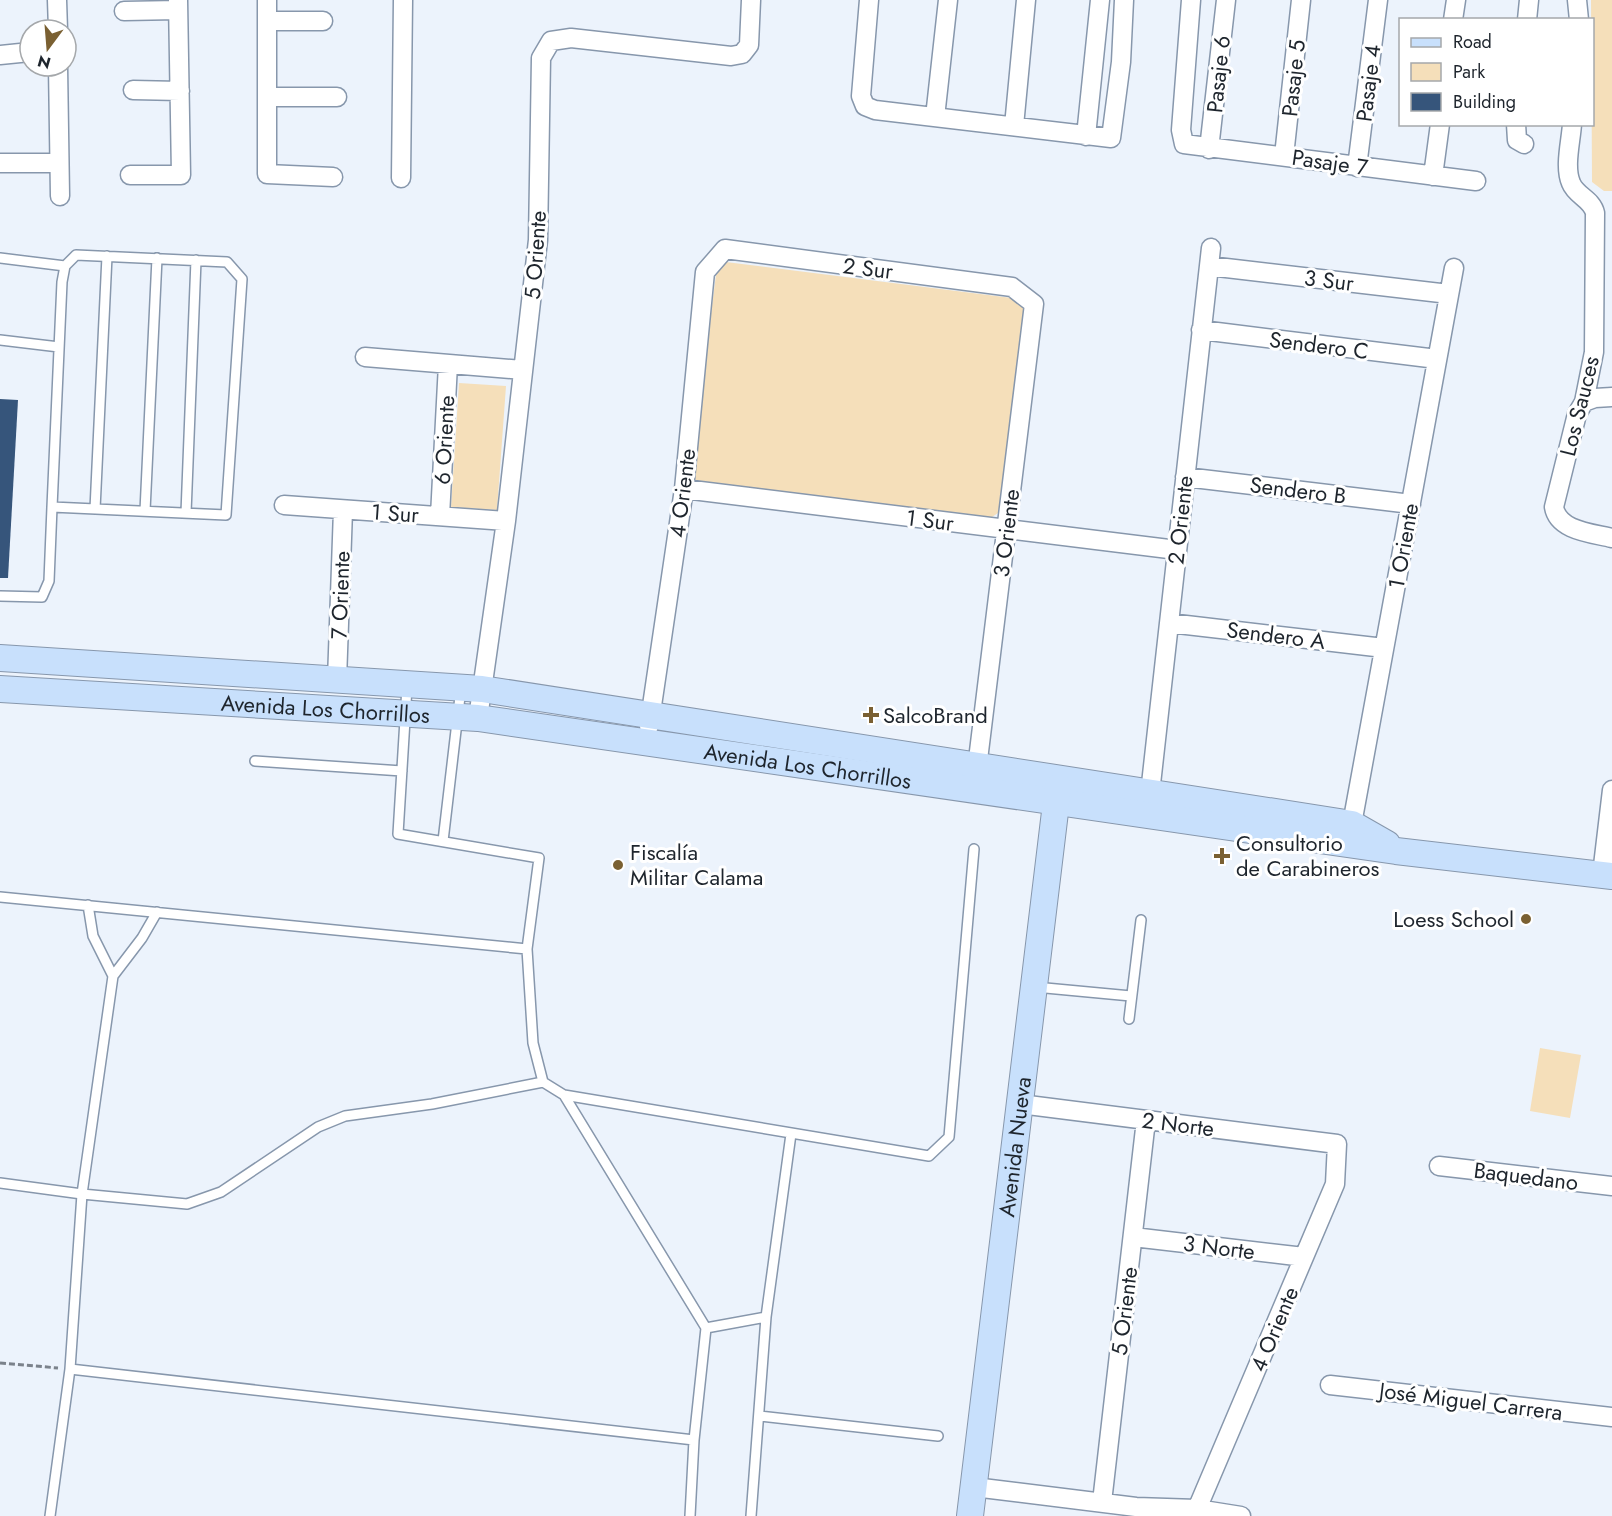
<svg xmlns="http://www.w3.org/2000/svg" width="1612" height="1516" font-family="Jost,sans-serif">
<style>
.green{fill:#f5dfba}
.building{fill:#36557b}
.lines{fill:none;stroke-linecap:round;stroke-linejoin:round}
.lane-casing{stroke:#8797ac;stroke-width:12}
.street-casing{stroke:#8797ac;stroke-width:21}
.secondary-casing{stroke:#8797ac;stroke-width:28}
.path{stroke:#7b828b;stroke-width:3;stroke-dasharray:6 3;stroke-linecap:butt}
.lane{stroke:#fff;stroke-width:9}
.street{stroke:#fff;stroke-width:18}
.secondary{stroke:#c8e0fc;stroke-width:26}
.poi-dot{fill:#7a6032;stroke:#fff;stroke-width:2}
.labels{text-anchor:middle;dominant-baseline:central;stroke-width:6;stroke-linejoin:round;paint-order:stroke}
.street-label{font-size:22px;fill:#1e252d;stroke:#fff}
.poi-label{font-size:22px;fill:#1e252d;stroke:#fff;text-anchor:start}
</style>
<rect width="100%" height="100%" fill="#ecf3fc"/>
<path class="green" d="M1591,0H1612V191H1604L1592,182Z
M726,262L1012,298L1025,306L1001,511L989,519L697,482L690,472L716,275Z
M459,383L506,386L497,510L451,507Z
M1540,1048L1581,1055L1570,1118L1530,1111Z"/>
<path class="building" d="M0,399L18,400L8,578H0Z"/>
<g class="lines">
<defs>
<path id="lane" d="M76,255L227,262L242,279L226,515L52,507L62,282L65,266Z
M0,258L65,266
M0,340L59,347
M95,509L107,256
M145,511L157,258
M186,513L196,260
M0,596L42,597L49,581L52,507
M407,687L398,834L539,858L527,949
M255,761L402,771
M443,841L461,688
M0,897L527,949L533,1043L543,1082L564,1095L929,1156L949,1137L974,849
M88,905L93,936L113,976L82,1194L187,1204L221,1192L318,1127L345,1116L432,1104L543,1082
M113,976L142,938L157,912
M1035,987L1131,996
M1129,1019L1141,920
M564,1095L706,1328
M0,1183L82,1194L70,1369L694,1440
M759,1416L938,1436
M50,1516L70,1369
M690,1516L694,1440L706,1328L766,1317
M751,1516L766,1317L791,1134"/>
<path id="street" d="M57,0L58,30
M267,0V174L333,177
M869,0L861,96L865,106L875,110L1111,138L1121,62L1124,0
M1191,0L1181,130L1184,144L1476,181
M1577,0L1579,20
M124,11L178,10
M1453,20L1456,0
M1527,20L1529,0
M268,21H323
M0,55L30,52
M58,66L60,196
M133,90L180,91
M268,97H337
M935,117L948,0
M1516,124L1517,140L1524,144
M1572,124C1571,141 1564,167 1571,183C1576,196 1592,199 1595,213L1594,352L1584,402L1577,414L1554,507C1558,531 1592,533 1612,538
M1014,126L1026,0
M1086,136L1100,0
M1209,149L1226,0
M1284,156L1301,0
M0,163H59
M1357,167L1378,0
M130,175H181L178,0
M1433,176L1440,124
M401,178L403,0
M1209,266L1449,294
M1201,330L1437,359
M365,357L523,370
M1584,402L1595,398L1612,397
M1185,477L1411,504
M684,489L1177,550
M284,505L506,521
M440,516L448,364
M1169,623L1384,648
M337,680L343,510
M478,718L506,521L538,240L541,58L551,41L571,38L731,56L742,54L749,45L751,0
M649,726L684,489L705,272L725,249L1012,287L1034,304L976,776
M1150,793L1211,248
M1352,824L1454,268
M1602,874L1612,790
M1020,1104L1337,1144L1335,1184L1197,1509
M1439,1166L1612,1186
M1133,1237L1304,1257
M1330,1385L1612,1417
M974,1487L1136,1507L1197,1509L1241,1516
M1102,1502L1146,1120"/>
<g id="secondary">
<path d="M0,658L482,689L1352,824L1387,844"/>
<path id="s1" d="M0,689L478,718L1396,851L1612,876"/>
<path id="s2" d="M970,1516L1058,787"/>
</g>
</defs>
<use href="#lane" class="lane-casing"/>
<use href="#street" class="street-casing"/>
<use href="#secondary" class="secondary-casing"/>
<path class="path" d="M0,1363L58,1368"/>
<use href="#lane" class="lane"/>
<use href="#street" class="street"/>
<use href="#secondary" class="secondary"/>
</g>
<g class="poi-dot">
<path d="M868 706h6v6h6v6h-6v6h-6v-6h-6v-6h6z"/>
<path d="M1219 847h6v6h6v6h-6v6h-6v-6h-6v-6h6z"/>
<circle cx="618" cy="865" r="6"/>
<circle cx="1526" cy="919" r="6"/>
</g>
<g class="labels">
<g class="street-label">
<text transform="translate(1218 74) rotate(-84)">Pasaje 6</text>
<text transform="translate(1293 78) rotate(-84)">Pasaje 5</text>
<text transform="translate(1368 83) rotate(-83)">Pasaje 4</text>
<text transform="translate(1330 162) rotate(8)">Pasaje 7</text>
<text transform="translate(535 255) rotate(-86)">5 Oriente</text>
<text transform="translate(868 268) rotate(7)">2 Sur</text>
<text transform="translate(1329 280) rotate(7)">3 Sur</text>
<text transform="translate(1319 345) rotate(7)">Sendero C</text>
<text transform="translate(1579 406) rotate(-76)">Los Sauces</text>
<text transform="translate(444 440) rotate(-87)">6 Oriente</text>
<text transform="translate(1298 490) rotate(7)">Sendero B</text>
<text transform="translate(682 493) rotate(-83)">4 Oriente</text>
<text transform="translate(395 513) rotate(4)">1 Sur</text>
<text transform="translate(930 520) rotate(7)">1 Sur</text>
<text transform="translate(1180 520) rotate(-84)">2 Oriente</text>
<text transform="translate(1006 533) rotate(-83)">3 Oriente</text>
<text transform="translate(1403 546) rotate(-80)">1 Oriente</text>
<text transform="translate(340 595) rotate(-88)">7 Oriente</text>
<text transform="translate(1276 635) rotate(7)">Sendero A</text>
<text stroke="none"><textPath href="#s1" startOffset="326">Avenida Los Chorrillos</textPath></text>
<text stroke="none"><textPath href="#s1" startOffset="812">Avenida Los Chorrillos</textPath></text>
<text transform="translate(1178 1124) rotate(7)">2 Norte</text>
<text stroke="none"><textPath href="#s2" startOffset="372">Avenida Nueva</textPath></text>
<text transform="translate(1526 1176) rotate(7)">Baquedano</text>
<text transform="translate(1219 1247) rotate(7)">3 Norte</text>
<text transform="translate(1124 1311) rotate(-83)">5 Oriente</text>
<text transform="translate(1274 1329) rotate(-67)">4 Oriente</text>
<text transform="translate(1471 1401) rotate(7)">José Miguel Carrera</text>
</g>
<g class="poi-label">
<text x="883" y="715">SalcoBrand</text>
<text x="1236" y="843">Consultorio<tspan x="1236" dy="25">de Carabineros</tspan></text>
<text x="630" y="852">Fiscalía<tspan x="630" dy="25">Militar Calama</tspan></text>
<text x="1514" y="919" text-anchor="end">Loess School</text>
</g>
</g>
<rect x="1399" y="18" width="195" height="108" fill="#ffffff" stroke="#a5a8ab" stroke-width="1.5"/>
<rect x="1411" y="38" width="30" height="9" fill="#c8e0fc" stroke="#a5a8ab" stroke-width="1.5"/>
<text x="1453" y="48" font-size="18" fill="#1e252d">Road</text>
<rect x="1411" y="63" width="30" height="18" fill="#f5dfba" stroke="#a5a8ab" stroke-width="1.5"/>
<text x="1453" y="78" font-size="18" fill="#1e252d">Park</text>
<rect x="1411" y="93" width="30" height="18" fill="#36557b" stroke="#a5a8ab" stroke-width="1.5"/>
<text x="1453" y="108" font-size="18" fill="#1e252d">Building</text>
<g transform="translate(48 48) rotate(196)"><circle r="28" fill="#ffffff" stroke="#a5a8ab" stroke-width="1.5"/>
<path d="M0-4.5L10 22L0 15L-10 22Z" fill="#7a6032"/>
<text y="-9" font-size="16" font-weight="bold" text-anchor="middle" fill="#1e252d">N</text>
</g>
</svg>
